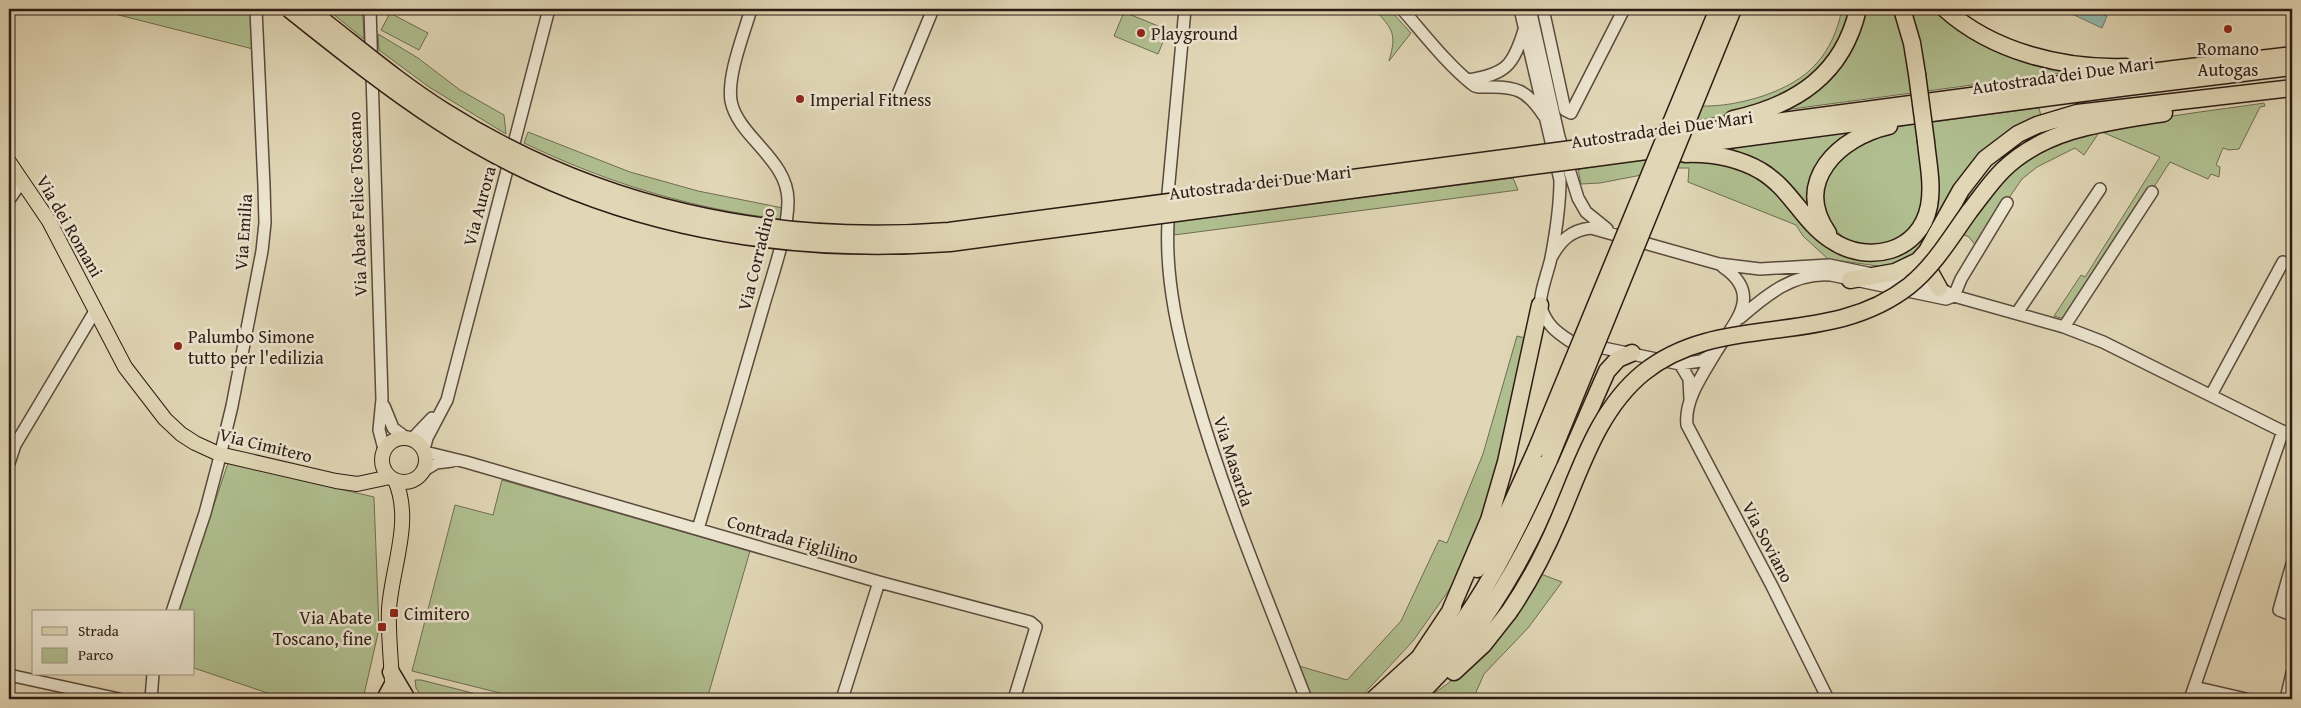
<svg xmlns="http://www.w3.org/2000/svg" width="2301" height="708" font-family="'Gentium Book Plus',serif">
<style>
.green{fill:#b0bf90;stroke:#6e6d52}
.water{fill:#94baae;stroke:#6b7a70}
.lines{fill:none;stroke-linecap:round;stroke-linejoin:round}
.minor-casing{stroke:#5a4a3c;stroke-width:14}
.major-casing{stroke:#2d1b13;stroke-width:16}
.highway-casing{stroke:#2d1b13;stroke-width:19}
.minor{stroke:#ece5d0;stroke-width:11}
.major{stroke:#e1d7b6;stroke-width:14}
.highway{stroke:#e1d7b6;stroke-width:16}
.highway-bridge-casing{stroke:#2d1b13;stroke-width:19;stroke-linecap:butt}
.highway-bridge{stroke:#e1d7b6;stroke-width:16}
.poi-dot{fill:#8f2418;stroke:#ece5d0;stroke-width:2}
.labels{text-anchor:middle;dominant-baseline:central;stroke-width:5;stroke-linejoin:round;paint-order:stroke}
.poi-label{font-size:18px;fill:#2d1b13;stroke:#ece5d0;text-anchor:start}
.street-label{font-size:18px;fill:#2d1b13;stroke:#ece5d0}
</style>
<rect width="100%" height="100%" fill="#e1d7b6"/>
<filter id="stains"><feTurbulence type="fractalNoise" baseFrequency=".004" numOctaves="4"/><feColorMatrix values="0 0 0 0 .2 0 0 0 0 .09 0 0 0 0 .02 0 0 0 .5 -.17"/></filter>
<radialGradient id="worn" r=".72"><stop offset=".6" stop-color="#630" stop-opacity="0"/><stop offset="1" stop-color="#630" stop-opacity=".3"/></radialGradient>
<path class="green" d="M95,9H253V49Z
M327,9H354L363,16L364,39Z
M1374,9H1389L1411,33L1389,61C1397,34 1393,29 1374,9Z
M1842,9H1856L1852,26L1813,80L1745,111L1696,121L1702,106C1737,107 1792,92 1816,64C1830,49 1838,29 1842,9Z
M1864,9H1938L2070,72L1784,110L1795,100Z
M1124,12L1168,30L1158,54L1114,36Z
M390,13L428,33L419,50L381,30Z
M378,34L418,58L460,90L504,115L506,134L429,87L379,50Z
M2264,103L2265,106L2260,107L2239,149L2229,150L2223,148L2216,165L2220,167L2219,177L2211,174L2208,179L2170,162L2068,320L2054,316L2081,275L2085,277L2087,274L2160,157L2100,131L2084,155L2075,148L2037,167L2022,179L1976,246L1969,237L1960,233C1975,214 1988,192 2004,175C2053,125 2194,114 2264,103Z
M2039,108L2041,116L2000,140L1977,162L1960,184L1919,255L1909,262L1892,268L1828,259L1803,236L1796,225L1688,182L1689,168H1678L1600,183L1581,184L1578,169C1628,163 1690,147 1739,163C1751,167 1763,173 1772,180C1792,195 1803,217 1819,235C1843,261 1879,263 1908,246C1947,223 1936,171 1932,135L1918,137C1921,158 1928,183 1924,204C1922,220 1912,232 1899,240C1851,268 1797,207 1831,163C1841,150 1860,141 1875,134C1894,125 1920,124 1941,121C1974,116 2006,112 2039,108Z
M1854,131L1847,138L1810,210C1792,181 1767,162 1734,151V147Z
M528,132L630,172L698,191L783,208L781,219C691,209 605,182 524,143Z
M1513,178L1518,190L1174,235V222Z
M1517,336L1525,338L1506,446L1470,552L1449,590L1413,641L1359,699H1313L1299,666L1347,680L1401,621L1439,540L1447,543L1483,454Z
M228,463L374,497L379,629L363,699H285L194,668V612H178Z
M502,480L750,551L707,699H524L412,671L455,505L493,515Z
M1541,574L1562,582L1528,628L1484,674L1473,699H1426L1450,682L1481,653Z
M415,680H421L496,699H423L416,688Z"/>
<path class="water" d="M2075,9H2091L2107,16L2102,28L2072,14Z"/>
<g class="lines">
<defs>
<path id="minor" d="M370,9L382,399L379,430L384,449
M1402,9C1424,34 1446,63 1472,84C1476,88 1481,87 1487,87C1516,86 1527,90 1544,116
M1520,9L1560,180C1560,206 1556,232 1551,258C1549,269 1538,297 1541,307C1546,324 1556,332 1570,341L1680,364L1701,361L1716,352
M1530,9L1559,137L1578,198L1586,212L1607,229
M1543,9L1565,110L1571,113L1624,9
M1468,80C1506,74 1513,66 1524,30
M896,99L933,9
M1168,193L1185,9
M9,200L22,181
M1168,223C1165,281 1179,339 1195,394C1225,499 1267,598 1306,699
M1551,258C1560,241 1571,230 1591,228L1719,264L1760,269L1829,265L1939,288L1954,296L2064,327L2103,342L2292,436
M1723,267C1764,295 1734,322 1716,352C1703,374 1684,400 1687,425L1772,586L1828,699
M1954,296L1961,279L2007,203
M2017,313L2100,189
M1740,318C1766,295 1794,272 1831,275L1946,299L1954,296
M2064,327L2152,192
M1680,364L1689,379L1690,399
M2211,395L2283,262
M384,406L393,428L405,437
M412,439L432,418
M424,450L427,438L447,400L549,9
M425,452L466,462L879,582L1030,622L1036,627L1014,699
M9,463L15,445L95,311
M423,471L436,463L452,461
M698,529C720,456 741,384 762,311C771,279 788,233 788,201C788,159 738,137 731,101C727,75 744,34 751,9
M2292,564L2279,610L2292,615
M172,612L205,513L218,464L232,406L262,251L265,223L264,186L256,9
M9,675L119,699
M2194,687L2246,699
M151,699L153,674
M842,699L879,582
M2190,699L2283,431
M2286,699L2292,673"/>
<path id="major" d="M9,162L49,221L125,367L165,419L181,434L195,443L219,454L336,481L357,484L390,477
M382 460a22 22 0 1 1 44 0a22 22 0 1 1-44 0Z
M392,682C391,658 388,633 389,609C392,566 413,521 395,480"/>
<path id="highway" d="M1902,9L1912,43L1917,74
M1945,9C1993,52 2063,69 2126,67
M1733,119C1797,105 1843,74 1858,9
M1579,148L2174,69L2292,55
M1685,154C1711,153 1738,158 1761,171C1791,189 1803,222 1831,240C1867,265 1920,253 1929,206C1933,185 1928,163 1926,142
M1579,160L2128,87L2292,67
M1969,212C1980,198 1990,183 2003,170C2046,128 2107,122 2164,113
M1828,233C1792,182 1839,137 1889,126
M1927,256L1929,270L1939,288
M1850,280L1895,272L1918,261L1927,251L1961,190L1985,159L2018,134L2037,125L2077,113L2292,88
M1477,569L1496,538L1536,450
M1448,616L1489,520L1506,462L1540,305
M391,672L407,699
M1454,672L1483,645L1509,612
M385,699L392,686
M1374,699L1419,658L1453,607
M1392,699C1406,686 1422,674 1434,659C1484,600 1517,531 1549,460
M1414,699C1510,612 1555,487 1607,371L1618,359L1632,353"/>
</defs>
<use href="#minor" class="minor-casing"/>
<use href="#major" class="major-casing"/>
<use href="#highway" class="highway-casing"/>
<use href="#minor" class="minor"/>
<use href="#major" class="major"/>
<use href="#highway" class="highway"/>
<defs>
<path id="highway-bridge" d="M289,9C337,47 385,86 437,120C591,222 768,256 950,243L1579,160
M308,9C353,43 396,81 444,111C597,208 769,245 949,231L1579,148
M1917,74L1926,142
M1536,450L1718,9
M1549,460L1733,9
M1509,612C1529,583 1545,552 1559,519C1581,468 1598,410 1643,373C1721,310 1827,350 1909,286C1934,266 1951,237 1969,212"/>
</defs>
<use href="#highway-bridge" class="highway-bridge-casing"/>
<use href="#highway-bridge" class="highway-bridge"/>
</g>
<g class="poi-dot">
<circle cx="2228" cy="29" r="5"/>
<circle cx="1141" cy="33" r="5"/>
<circle cx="800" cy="99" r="5"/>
<circle cx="178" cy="346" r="5"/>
<rect x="389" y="608" width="10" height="10" rx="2.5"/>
<rect x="377" y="622" width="10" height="10" rx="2.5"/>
</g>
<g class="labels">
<g class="poi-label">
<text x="1151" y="33">Playground</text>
<text x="2228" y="48" text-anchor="middle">Romano<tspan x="2228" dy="21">Autogas</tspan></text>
<text x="810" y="99">Imperial Fitness</text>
<text x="188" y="336">Palumbo Simone<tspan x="188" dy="21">tutto per l'edilizia</tspan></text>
<text x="404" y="613">Cimitero</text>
<text x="372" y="617" text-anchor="end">Via Abate<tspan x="372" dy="21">Toscano, fine</tspan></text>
</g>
<g class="street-label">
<text transform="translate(2063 75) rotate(-8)">Autostrada dei Due Mari</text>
<text transform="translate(1662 129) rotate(-8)">Autostrada dei Due Mari</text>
<text transform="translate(1260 182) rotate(-7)">Autostrada dei Due Mari</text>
<text transform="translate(357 204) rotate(-92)">Via Abate Felice Toscano</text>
<text transform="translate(479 206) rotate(-75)">Via Aurora</text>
<text transform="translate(70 226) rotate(60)">Via dei Romani</text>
<text transform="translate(243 232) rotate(-86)">Via Emilia</text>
<text transform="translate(756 259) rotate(-76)">Via Corradino</text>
<text transform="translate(266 445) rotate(14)">Via Cimitero</text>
<text transform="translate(1234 461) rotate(72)">Via Masarda</text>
<text transform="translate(793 539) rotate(16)">Contrada Figlilino</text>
<text transform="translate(1768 542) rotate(62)">Via Soviano</text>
</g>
</g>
<rect width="2301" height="708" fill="none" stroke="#e1d7b6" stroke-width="30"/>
<rect x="10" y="10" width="2281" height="688" fill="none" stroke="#2d1b13" stroke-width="2.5"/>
<rect x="15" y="15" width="2271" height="678" fill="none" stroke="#2d1b13"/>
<rect x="32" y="610" width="162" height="65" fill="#ece5d0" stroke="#a09484"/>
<rect x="42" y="627" width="25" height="8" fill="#e1d7b6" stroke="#a09484"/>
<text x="78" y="636" font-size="15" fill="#2d1b13">Strada</text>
<rect x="42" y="648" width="25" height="15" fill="#b0bf90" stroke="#a09484"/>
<text x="78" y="660" font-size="15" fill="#2d1b13">Parco</text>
<rect width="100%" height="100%" filter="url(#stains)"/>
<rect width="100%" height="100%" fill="url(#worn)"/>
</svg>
